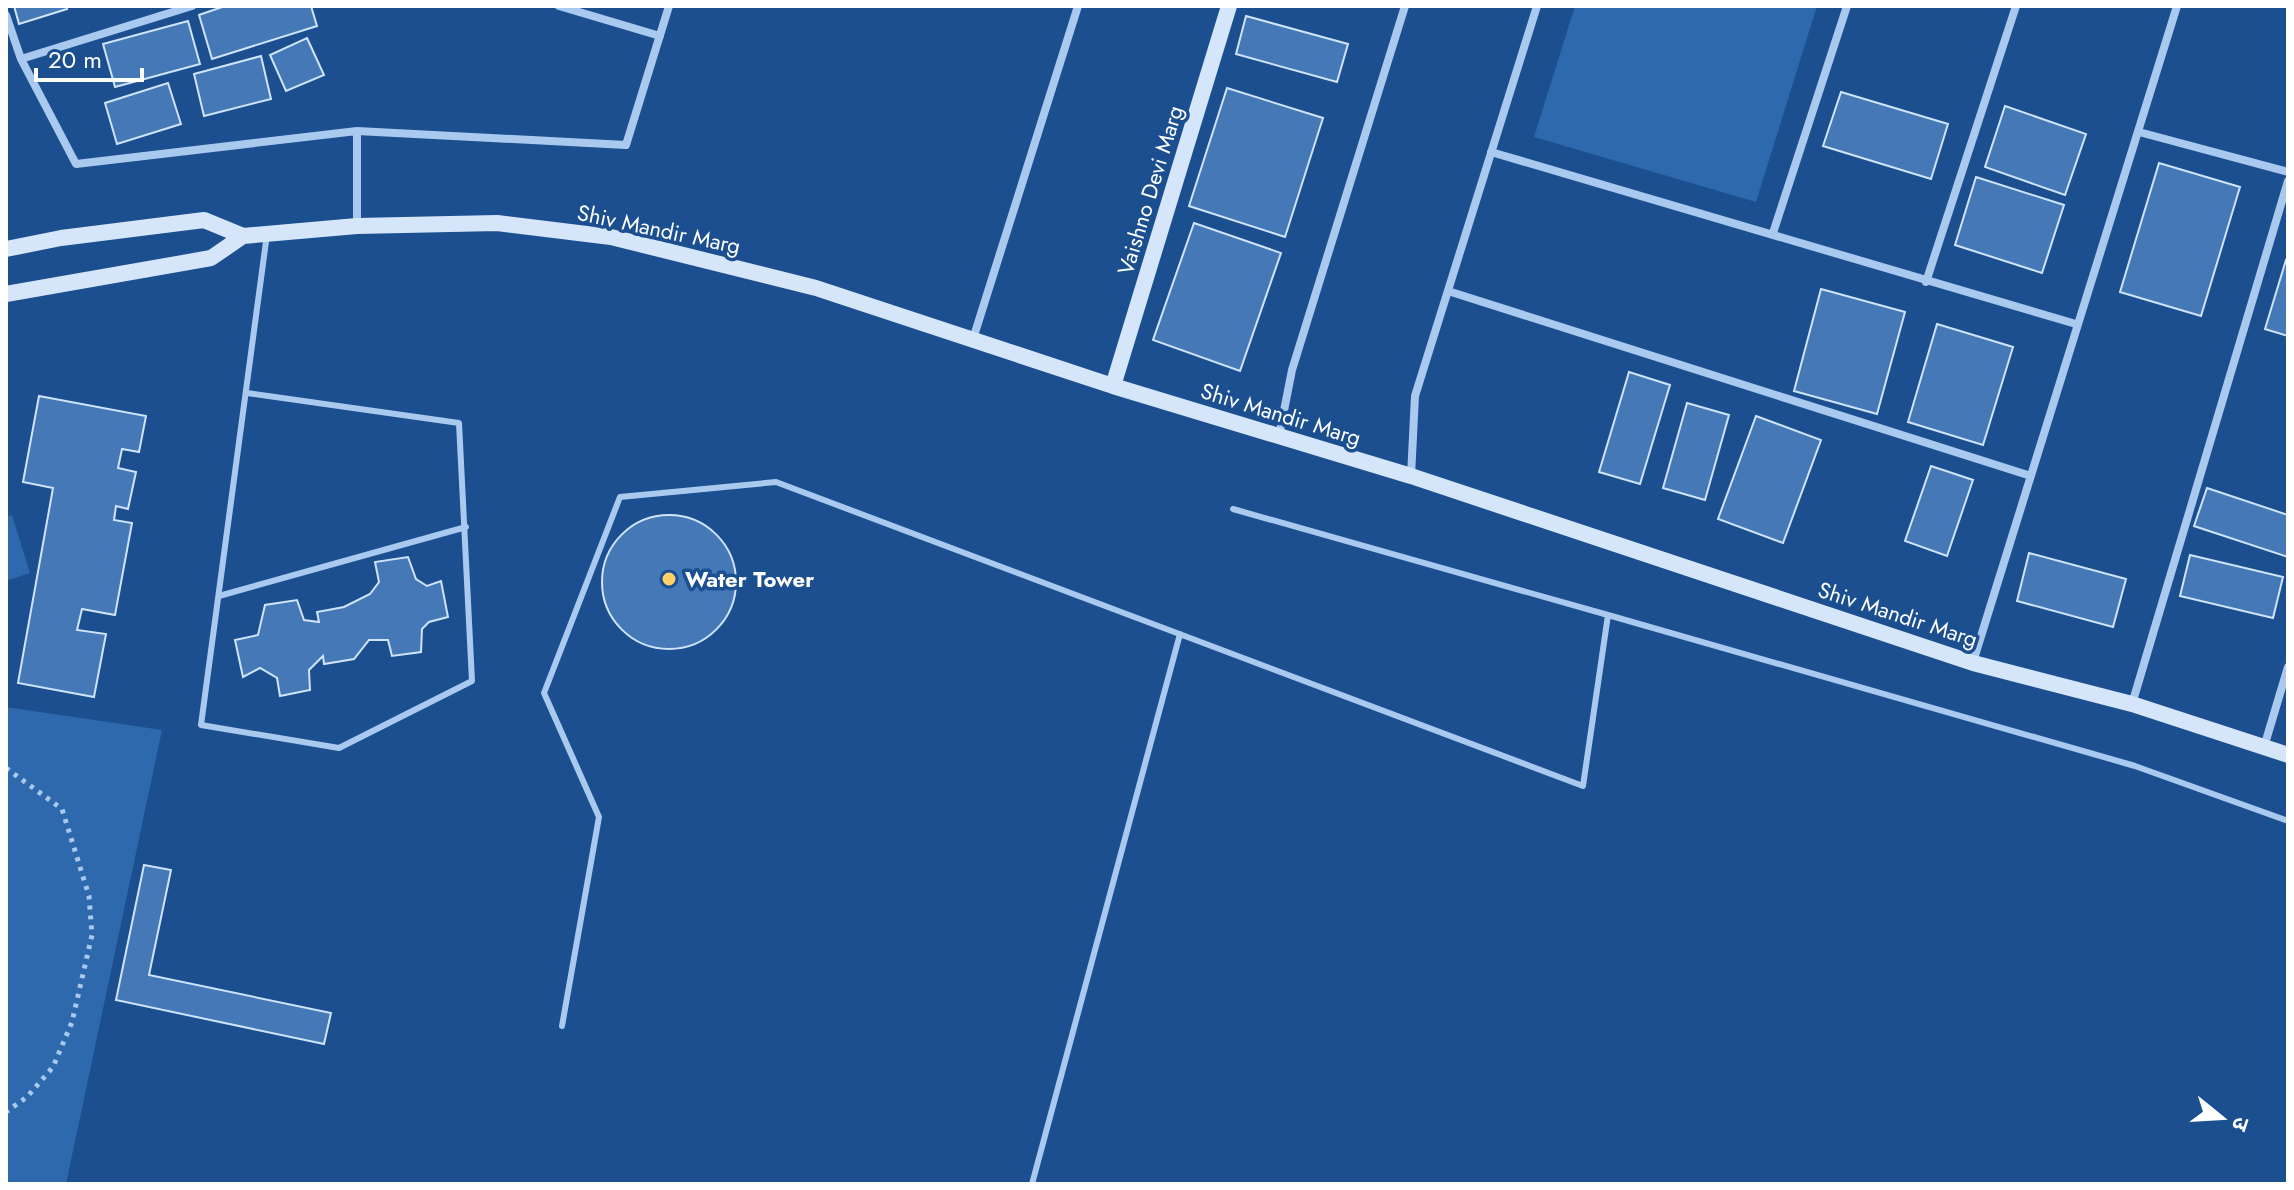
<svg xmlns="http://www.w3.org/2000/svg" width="2294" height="1190" font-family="Jost,'Noto Sans Devanagari',sans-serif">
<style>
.green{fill:#2e69ad}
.building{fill:#4478b7;stroke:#cfe3fa;stroke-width:2}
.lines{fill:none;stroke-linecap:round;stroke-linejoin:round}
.path{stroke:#a9c9ee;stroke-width:5;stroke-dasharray:4 6;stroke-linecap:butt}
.lane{stroke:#a9c9ee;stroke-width:6}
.street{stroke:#a9c9ee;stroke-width:8}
.secondary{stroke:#d6e6fa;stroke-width:16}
.poi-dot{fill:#ffd166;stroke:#1b4f8f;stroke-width:3}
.labels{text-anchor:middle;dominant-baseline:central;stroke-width:7;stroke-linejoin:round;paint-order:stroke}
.street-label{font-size:22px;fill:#fff;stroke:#1b4f8f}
.poi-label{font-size:22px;font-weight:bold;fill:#fff;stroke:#1b4f8f;text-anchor:start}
</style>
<rect width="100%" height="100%" fill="#1b4f8f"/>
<path class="green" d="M1575,6H1817L1756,202L1534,137Z
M12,515L30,573L6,581V517Z
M6,707L162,730L66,1184H6Z"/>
<path class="building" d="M14,6H66L67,9L19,24Z
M225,6H311L317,26L212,59L199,15Z
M1246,16L1348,44L1337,82L1236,54Z
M188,21L200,64L115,87L103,44Z
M307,38L324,75L286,91L270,55Z
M261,56L271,99L204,116L194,74Z
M168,83L181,124L117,144L105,103Z
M1227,88L1323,118L1285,237L1189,206Z
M1841,92L1948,124L1931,179L1823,146Z
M2005,106L2086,134L2065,195L1985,167Z
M2159,163L2240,187L2201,316L2120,292Z
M1976,177L2064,205L2042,273L1955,245Z
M1194,223L1281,253L1240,371L1153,340Z
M2286,260L2288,261V336L2265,329Z
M1821,289L1905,312L1877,414L1794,391Z
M1937,324L2013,347L1983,445L1908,422Z
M1629,372L1670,385L1640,484L1599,472Z
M39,396L146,416L139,452L122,449L118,468L136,472L128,509L116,506L114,520L132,523L115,615L82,609L77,630L106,634L94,697L18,683L53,488L23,482Z
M1687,403L1729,415L1705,500L1663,488Z
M1756,416L1821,440L1783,543L1718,519Z
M1931,466L1973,480L1947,556L1905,541Z
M2207,488L2288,515V557L2194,526Z
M602 582a67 67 0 1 1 134 0a67 67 0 1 1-134 0Z
M2029,553L2126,579L2113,627L2017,601Z
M2190,555L2283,577L2273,618L2180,596Z
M408,557L416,579L427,586L441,581L448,617L429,622L422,629L421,652L392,656L388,640H369L354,659L324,664L323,656L309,670L310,690L280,696L277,678L260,668L243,677L235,640L258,635L265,605L297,600L304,620L319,622L317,612L344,607L370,594L379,582L375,562Z
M144,865L171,870L149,975L331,1013L324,1044L116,1000Z"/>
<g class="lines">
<path class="path" d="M6,768L62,809L89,896L92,935L72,1022L53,1067L27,1097L6,1112"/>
<path class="lane" d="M247,393L459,423L472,681L339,748L201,725L267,234
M1233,509L1608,615
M219,596L466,527
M562,1026L599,817L544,693L620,497L776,482L1583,786L1608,615L2135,766L2288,821
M1032,1184L1180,634"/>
<path class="street" d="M559,6L660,36
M6,15L21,59L76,164L357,131L626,145L669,6
M21,59L192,6
M357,131V226
M2139,132L2288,172
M1491,152L2076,324
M1773,233L1847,6
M1926,282L2016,6
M1448,291L2031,476
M973,339L1078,6
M1279,436L1292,370L1405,6
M1411,476L1415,396L1537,6
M1973,662L2177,6
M2132,704L2288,181
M2264,747L2288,667"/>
<path class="secondary" d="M6,249L61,238L204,220L243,236L357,226L497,223L611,237L816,288L1113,386L1411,476L1973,663L2132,704L2288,755
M6,294L211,258L243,236
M1113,386L1229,6"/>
</g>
<circle class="poi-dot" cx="669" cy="579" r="8"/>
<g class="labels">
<g class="street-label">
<text transform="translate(1150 190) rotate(-73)">Vaishno Devi Marg</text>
<text transform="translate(659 229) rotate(12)">Shiv Mandir Marg</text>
<text transform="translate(1281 414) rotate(17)">Shiv Mandir Marg</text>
<text transform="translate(1898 614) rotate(18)">Shiv Mandir Marg</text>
</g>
<g class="poi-label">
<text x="685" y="579">Water Tower</text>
</g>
</g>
<rect width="2294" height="1190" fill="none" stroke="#ffffff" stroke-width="16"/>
<g transform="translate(2222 1118) rotate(108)" stroke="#1b4f8f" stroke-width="6" paint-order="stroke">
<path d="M0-6L14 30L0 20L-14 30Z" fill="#ffffff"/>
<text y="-12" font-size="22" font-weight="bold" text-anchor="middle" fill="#ffffff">उ</text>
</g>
<path d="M36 68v12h106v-12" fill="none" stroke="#ffffff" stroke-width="4"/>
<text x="48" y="68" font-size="24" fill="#ffffff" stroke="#1b4f8f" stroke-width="6" paint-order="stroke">20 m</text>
</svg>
